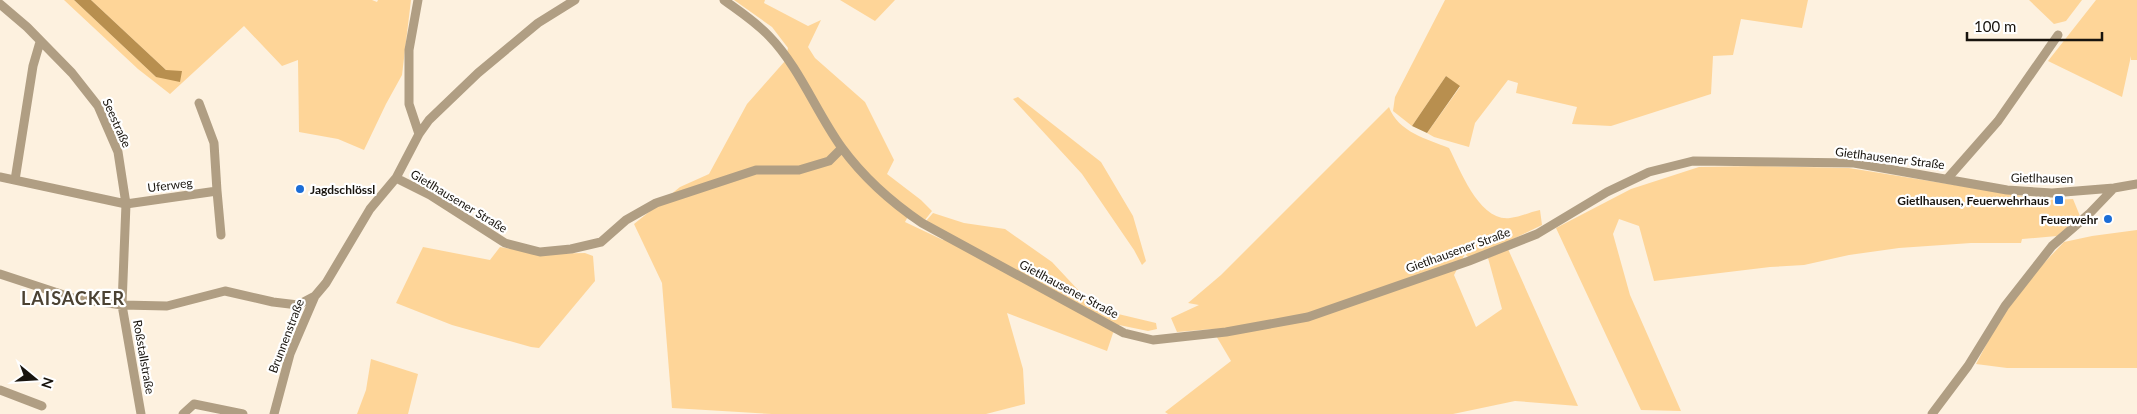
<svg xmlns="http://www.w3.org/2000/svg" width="2137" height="414" font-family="Lato,sans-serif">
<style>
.green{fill:#fed598}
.water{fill:#b88f4f}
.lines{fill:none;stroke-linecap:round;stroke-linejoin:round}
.minor{stroke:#b09e83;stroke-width:9}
.poi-dot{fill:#1b6dd7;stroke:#fff;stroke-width:2}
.labels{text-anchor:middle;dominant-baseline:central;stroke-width:4.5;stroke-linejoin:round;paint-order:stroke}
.street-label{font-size:12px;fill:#18140e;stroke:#fff}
.poi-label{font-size:12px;font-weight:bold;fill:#18140e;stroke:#fff;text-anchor:end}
.district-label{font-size:18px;font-weight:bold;letter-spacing:1px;fill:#4b4233;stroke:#fff}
</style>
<rect width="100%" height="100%" fill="#fdf1df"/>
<path class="green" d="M64,0H74L156,77L166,70L91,0H372L377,2L378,0H411L402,75L386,104L364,150L338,139L299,132L298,60L282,66L244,26L170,94L138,69Z
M734,0H765L764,3L808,26L821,20L808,47L815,58L865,102L894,160L887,174L921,200L932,211L925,220L911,211L905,222L943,240L949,236L926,221L933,213L964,223L1005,229L1052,262L1080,292L1114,313L1156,323L1157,329L1148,331L1119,325L1113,333L1107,351L1007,313L1023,369L1025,404L986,414H772L672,408L662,283L634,224L680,187L709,174L747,104L785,61L788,48L772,27Z
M840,0H895L875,21Z
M1445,0H1808L1802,28L1741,19L1733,55L1713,56L1711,94L1611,126L1572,124L1577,107L1516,93L1518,83L1508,80L1475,123L1469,147L1434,137L1427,133L1460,87L1446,76L1412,126L1393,111L1395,97Z
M2029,0H2082L2066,21L2054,24Z
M2096,0H2137V60H2131V56L2122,97L2048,61Z
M1018,97L1101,162L1133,216L1146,261L1142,265L1134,250L1082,174L1013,99Z
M1389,107C1398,132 1427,139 1449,148C1460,169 1479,222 1510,218C1520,217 1530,212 1540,210L1542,225L1503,244L1468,257L1465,254L1454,275L1476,327L1502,309L1488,258L1508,249L1578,406L1515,401L1453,414H1168L1165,412L1231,361L1212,329L1177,332L1171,318L1199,305L1188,303L1221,275Z
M1757,166L1849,168L2023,196V201L2073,199L2080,216L2057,236L2022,239L2021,243H1971L1899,248L1849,255L1804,265L1770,267L1654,281L1639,226L1619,219L1613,234L1630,295L1681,411L1641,410L1556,228L1631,189L1699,167Z
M2137,230V368H2007L1976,364L1995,328L2026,282L2064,242L2092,236Z
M423,247L490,260L500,247L541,254L585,253L593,256L595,281L539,348L531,347L452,325L396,303Z
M371,359L418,374L408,414H357L366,390Z"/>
<path class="water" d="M74,0H91L166,70L182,71L180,82L156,77Z
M1446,76L1460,86L1427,133L1412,126Z"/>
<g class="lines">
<path class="minor" d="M418,0L409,50V104L419,134
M724,0C739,11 756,22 769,36C800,68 816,112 842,148C864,178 891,202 922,223L1124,333L1153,340L1226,332L1308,317L1469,261L1537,234L1607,192L1649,172L1693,161L1854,163L2007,190L2052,193L2114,188L2137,184
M0,4L27,27L72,73L98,106L118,152L126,204L122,305L141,414
M199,103L214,143L217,191
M0,177L126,204L217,191L221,235
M396,178L430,195L505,243L540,252L571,249L601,242L626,220L656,203L756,170H799L829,161L842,148
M1947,179L1998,121L2058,35
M15,180L33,66L40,42
M0,274L73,298L122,305L167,306L225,291L273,302L298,305L315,296L326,283L370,209L396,178L419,134L429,120L478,73L538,23L575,0
M0,390L42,406
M183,414L194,404L243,414
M274,414L290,354L315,296
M1932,414L1968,366L2005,306L2052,246L2089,214L2114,188"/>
</g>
<g class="poi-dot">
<circle cx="300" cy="189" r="5"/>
<rect x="2054" y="195" width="10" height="10" rx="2.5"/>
<circle cx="2108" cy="219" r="5"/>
</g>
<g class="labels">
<g class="street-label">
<text transform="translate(117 123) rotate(66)">Seestraße</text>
<text transform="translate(1890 158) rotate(7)">Gietlhausener Straße</text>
<text transform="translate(2042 178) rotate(1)">Gietlhausen</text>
<text transform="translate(170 185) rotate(-7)">Uferweg</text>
<text transform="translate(459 201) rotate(31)">Gietlhausener Straße</text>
<text transform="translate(1458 250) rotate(-20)">Gietlhausener Straße</text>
<text transform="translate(1069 289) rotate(28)">Gietlhausener Straße</text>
<text transform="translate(286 336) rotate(-69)">Brunnenstraße</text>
<text transform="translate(144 357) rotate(80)">Roßstallstraße</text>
</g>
<g class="poi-label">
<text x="310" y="189" text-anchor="start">Jagdschlössl</text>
<text x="2049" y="200">Gietlhausen, Feuerwehrhaus</text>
<text x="2098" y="219">Feuerwehr</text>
</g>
<g class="district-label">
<text x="73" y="298">LAISACKER</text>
</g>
</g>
<g transform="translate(35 379) rotate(108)" stroke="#ffffff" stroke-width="4" paint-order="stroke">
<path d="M0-4L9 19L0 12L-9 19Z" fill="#18140e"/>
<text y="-8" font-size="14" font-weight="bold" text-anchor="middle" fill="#18140e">N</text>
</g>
<path d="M1967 32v8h135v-8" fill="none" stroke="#18140e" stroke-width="2.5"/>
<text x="1974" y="32" font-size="15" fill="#18140e" stroke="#ffffff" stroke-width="4" paint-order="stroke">100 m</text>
</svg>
